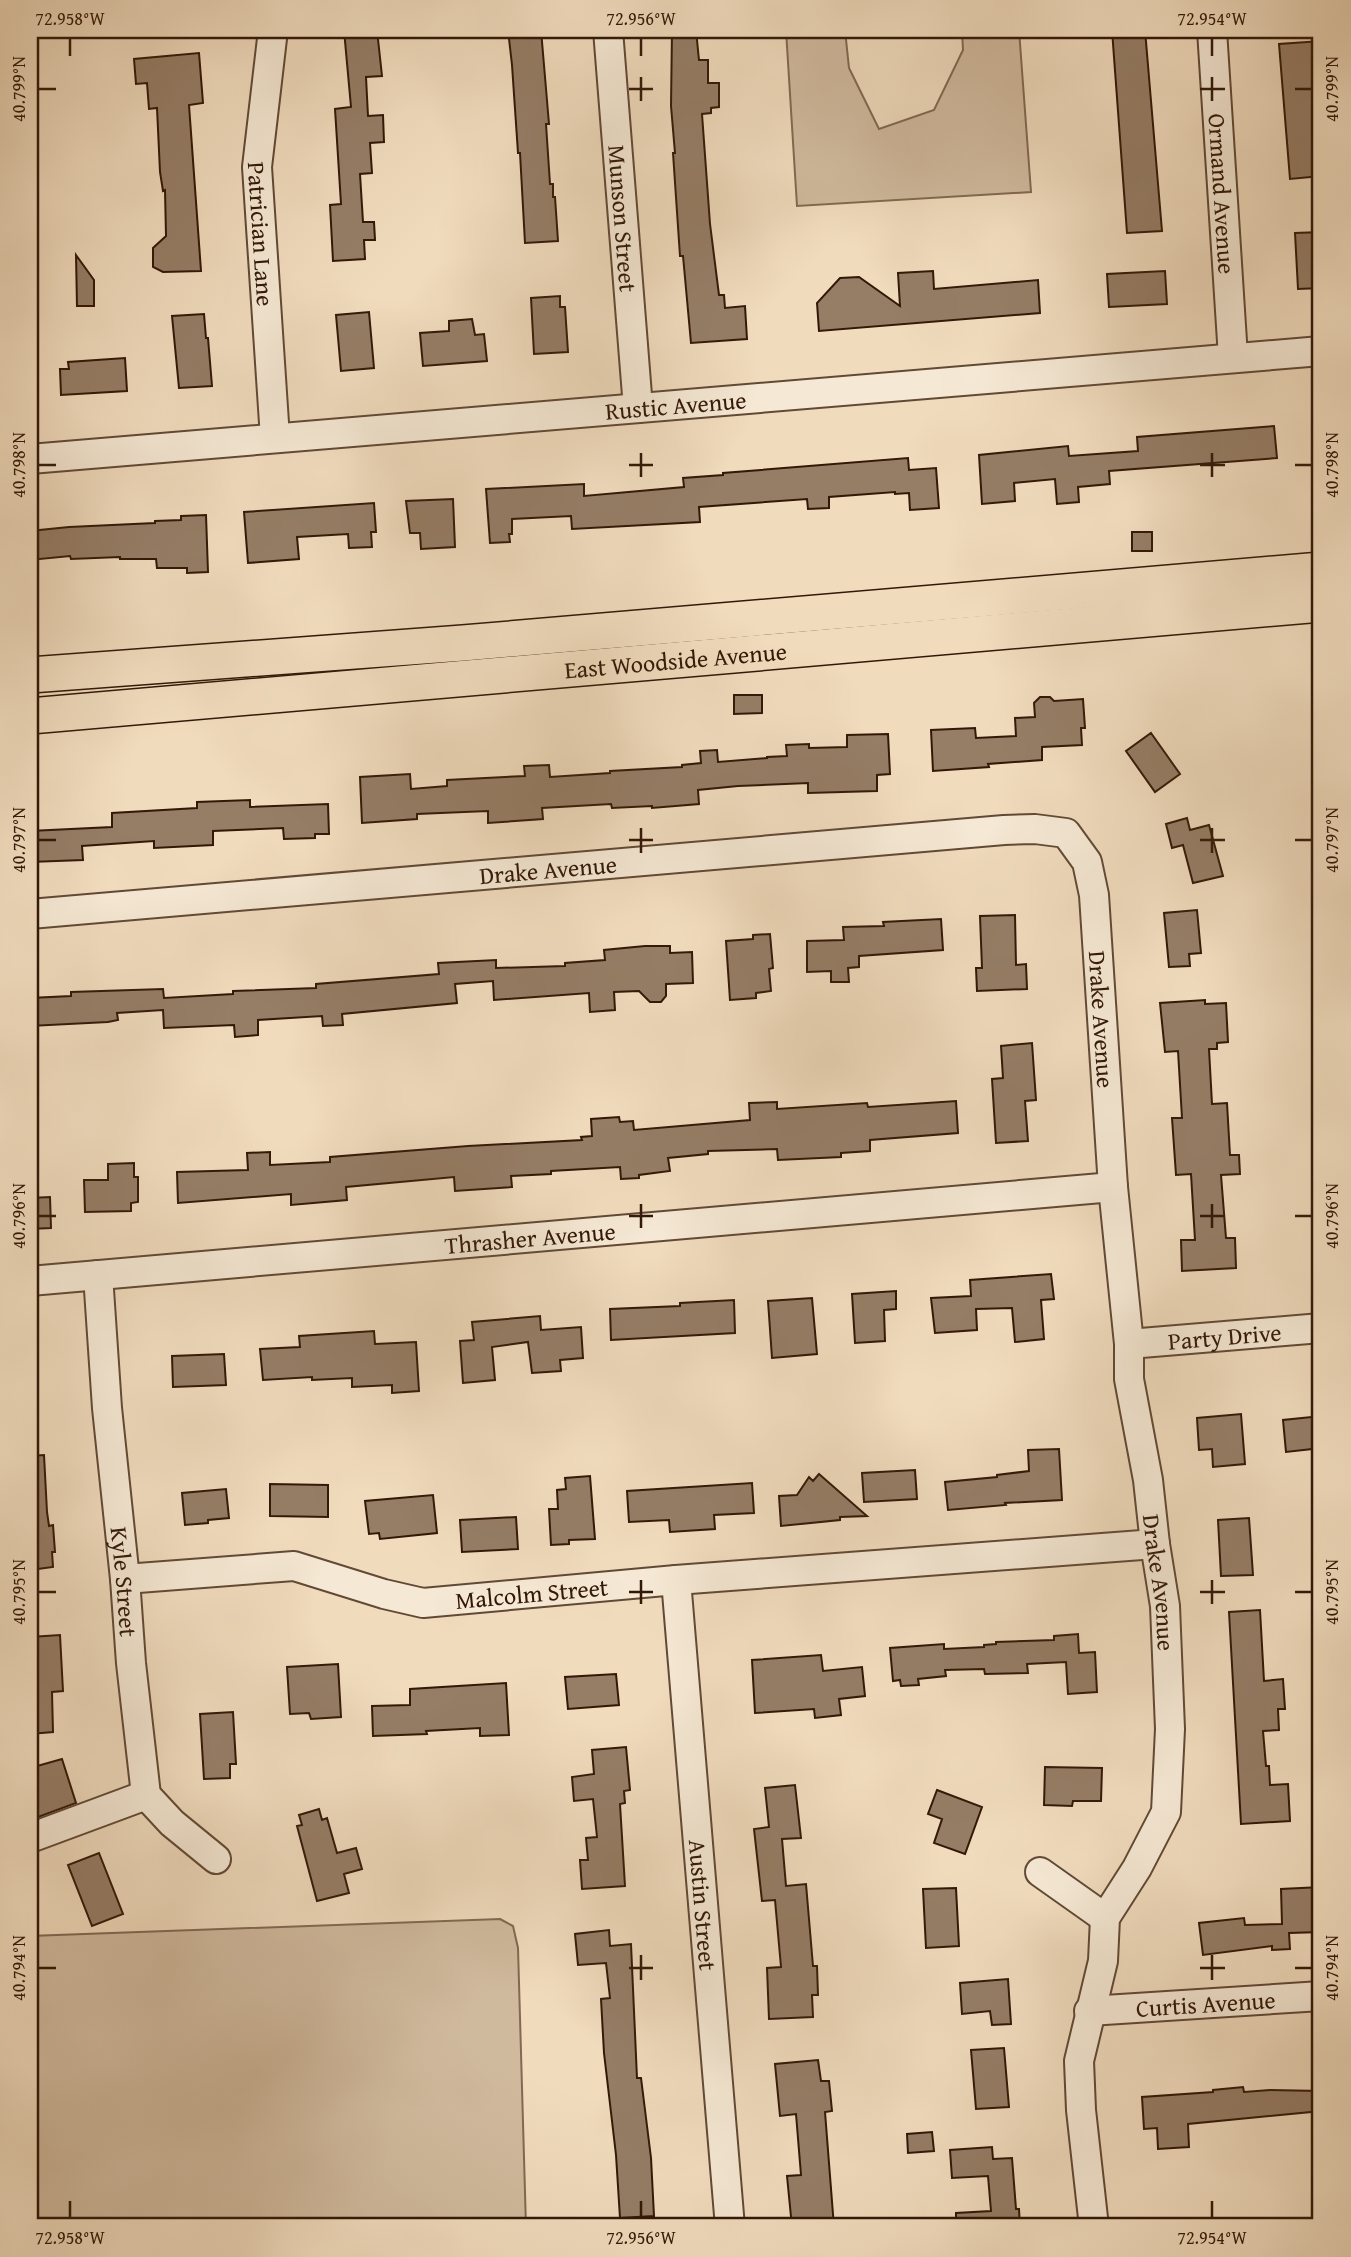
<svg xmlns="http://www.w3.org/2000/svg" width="1351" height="2257" font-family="'Gentium Book Plus',serif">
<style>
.green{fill:#d0ba9e;stroke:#826953;stroke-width:2}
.building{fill:#957d66;stroke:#331808;stroke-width:2}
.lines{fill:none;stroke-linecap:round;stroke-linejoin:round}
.minor-casing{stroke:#624935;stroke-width:32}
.major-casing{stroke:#331808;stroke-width:38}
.minor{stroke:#f5e8d4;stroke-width:28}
.major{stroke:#f0dbbd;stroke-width:35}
.ticks{fill:none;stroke:#331808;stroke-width:2.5}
.labels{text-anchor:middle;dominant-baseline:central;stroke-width:5;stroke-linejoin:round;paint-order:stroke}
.street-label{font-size:24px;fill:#331808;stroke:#f5e8d4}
.neatline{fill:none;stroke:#331808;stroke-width:2.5}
.ticks-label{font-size:18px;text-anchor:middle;fill:#331808}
</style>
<rect width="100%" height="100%" fill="#f0dbbd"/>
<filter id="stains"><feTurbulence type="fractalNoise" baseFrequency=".00286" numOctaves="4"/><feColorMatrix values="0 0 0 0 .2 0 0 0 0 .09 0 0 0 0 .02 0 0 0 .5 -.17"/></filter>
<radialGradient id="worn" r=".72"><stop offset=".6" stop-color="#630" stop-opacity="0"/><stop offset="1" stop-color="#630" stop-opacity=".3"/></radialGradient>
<path class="green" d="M786,30H845L849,68L879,129L934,110L963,50L962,30H1019L1031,192L797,206Z
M500,1919L513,1926L518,1948L526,2227H30V1936Z"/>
<path class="building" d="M344,30H377L382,76L366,77L368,116L383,115L384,142L370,143L372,173L360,174L363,222H374L375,240H364L365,259L333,261L330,205L341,204L335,109L351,107Z
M508,30H541L549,124H546L550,184H553V197H555L558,241L525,243L520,153H518L512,65Z
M672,30H696L699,60H708V83H719V107L711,108V113L702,114L710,224L719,295H724L725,308L745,306L747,339L691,343L683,256H680L673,153H675L671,106Z
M1112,30H1145L1162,231L1127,233Z
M1321,41V78L1314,79L1318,119H1321V137H1318L1321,176L1290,179L1279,44Z
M199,53L203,103L189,105L201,271L163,272L153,267V248L166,236L165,190L163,191L160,172L157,108L149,109L147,83L136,84L134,59Z
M1321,232V288L1298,289L1295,233Z
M76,255L94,280V306H77Z
M933,271L934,289L1038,280L1040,313L819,331L817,303L840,278L859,277L900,306L898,273Z
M1165,271L1167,304L1109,307L1107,274Z
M560,296V307H565L568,352L534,354L531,298Z
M369,312L374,368L341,371L336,315Z
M204,314L206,338H208L212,386L179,388L172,316Z
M472,319L475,335L484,334L487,361L423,366L420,333L449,331V321Z
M125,358L127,391L61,395L60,369H69L68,362Z
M1274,426L1277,458L1109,471L1110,484L1078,487L1079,502L1057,504L1055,479L1014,483L1015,501L982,504L979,455L1068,446L1069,456L1138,451L1137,437Z
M908,458L909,470L936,468L939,508L910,510L909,493L895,494V492L829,497V508L808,509L807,499L699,507L700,522L572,529L571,516L512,519V534H509L510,542L490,543L486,489L584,484V496L684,487L683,478L723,475V473Z
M453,499L455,547L421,549L420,533H410L406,501Z
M374,503L376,532H371L372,547L349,548L348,534L297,537L299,559L248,563L244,512Z
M206,515L208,572L187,573V568H157L156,559H120V557L71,559L70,556L30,560V531L69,527L155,523V521L181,520V516Z
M1132,532H1152V551H1132Z
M734,695H762V713L734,714Z
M1040,697H1050L1054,701L1083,699L1085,728H1081L1082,745L1042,747V760L988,764L989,767L933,771L931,730L975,728L976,738L1016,736L1015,718L1035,717L1034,703Z
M1151,733L1180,774L1155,792L1126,751Z
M888,734L890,774L877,775V791L808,793V783L738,786L698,790L699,804L652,808V806L612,808L611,804L542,808L543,819L488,823V811L417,814V819L362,823L360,777L410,774L411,789L447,786V780L525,776L524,766L549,765L550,777L610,773V771L682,767V765L701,763L700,751L717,750L718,762L767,758V757L787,756L786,745L809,744V748L847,747V735Z
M250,800V807L328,804L329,834H315V838L284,839L283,828L213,831V845L154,848V841L82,846L83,860L30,862V831L112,827V813L197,808V802Z
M1187,818L1190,830L1209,825L1223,876L1193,883L1183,845L1172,848L1166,824Z
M1197,910L1201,953L1189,954L1190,966L1169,967L1164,913Z
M1015,915L1016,965L1026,964L1027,989L977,991L976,968H982L980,916Z
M941,919L943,950L859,956V967L848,968L849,982H831V971L807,972V941L844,940L843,927L884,926L883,922Z
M770,934L773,968L769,969L771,991L756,993V998L730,1000L726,941L753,939V935Z
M645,946H670V953L692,952L693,983L666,984V996L661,1002H650L639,991L614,992L615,1010L590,1012L589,993L494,1000L493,981L455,984L457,1003L342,1014L343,1025L323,1026L322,1016L258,1020V1035L235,1037L234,1025L164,1028L163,1010L117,1013L118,1020L108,1022L30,1026V998L71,996V992L163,989L164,998L233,994V991L316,988V984L439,974L438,963L496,960V968L565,966V963L605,960L604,950Z
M1205,1000V1004L1226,1003L1228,1042L1217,1043V1049H1209L1212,1104L1227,1103L1230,1155H1239L1240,1174L1221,1175L1226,1238H1235L1236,1268L1182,1271L1181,1240H1195L1191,1174L1176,1175L1172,1118H1182L1178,1051L1165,1052L1160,1003Z
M1032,1043L1036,1100L1025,1101L1028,1141L996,1143L992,1079L1003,1078L1001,1046Z
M956,1101L958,1133L870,1140V1151L841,1153V1157L778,1160L777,1149L708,1151V1154L668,1158L670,1171L639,1175V1178L621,1179L620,1167L551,1171V1174L511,1176L512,1187L455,1191L454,1177L346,1187L347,1200L291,1205V1194L178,1203L177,1172L248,1170L247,1153L270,1152V1165L330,1162V1157L468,1146L582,1140L581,1137L592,1136L591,1119L619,1117L620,1122L633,1121L634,1130L750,1120L749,1103L777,1102V1109L867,1103L868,1107Z
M134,1163V1177H138V1202L131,1203V1211L85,1212L84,1180H108V1164Z
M50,1197L51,1228L30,1229V1198Z
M1051,1274L1054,1299L1041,1300L1044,1339L1015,1342L1012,1308L976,1309L977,1330L935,1333L931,1298L971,1296L970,1280Z
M896,1291V1309L884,1310L885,1341L855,1343L852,1294Z
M812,1298L817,1354L772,1358L768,1301Z
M734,1300L735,1333L611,1340L610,1309L680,1306V1303Z
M540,1316L541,1330L581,1327L583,1358L560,1360L561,1371L532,1373L528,1342L492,1347L495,1380L463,1383L460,1341L474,1340L472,1322Z
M374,1331L375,1344L416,1342L419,1391L392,1393V1385L352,1387V1378L312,1380V1377L263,1380L260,1349L300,1347L299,1336Z
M224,1354L226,1385L173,1387L172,1356Z
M1241,1414L1245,1464L1213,1467L1212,1449L1199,1450L1197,1418Z
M1321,1416V1448L1286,1452L1283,1420Z
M1059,1449L1062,1500L1005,1503L1006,1505L948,1510L945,1482L997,1477V1475L1029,1471L1028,1450Z
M44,1455L47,1512L49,1526L53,1525L55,1552H52L53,1567L30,1570V1456Z
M915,1470L917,1499L864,1502L862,1473Z
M819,1474L867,1516L840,1517V1520L781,1526L779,1496L797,1495L809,1477L813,1481Z
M590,1476L595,1539L569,1540V1544L551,1545L549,1509H558L557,1490L566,1489L565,1478Z
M752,1483L754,1513L714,1515L715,1529L670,1532L669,1520L629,1522L627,1491Z
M270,1484L328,1485V1517L270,1516Z
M226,1489L229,1518L208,1520V1523L185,1525L182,1493Z
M433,1495L437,1533L380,1539L379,1533L369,1534L365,1501Z
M516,1517L518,1549L462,1552L460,1520Z
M1249,1518L1253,1575L1221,1576L1218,1520Z
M1260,1610L1264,1681L1283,1679L1285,1709H1278L1279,1730L1263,1731L1266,1766H1269L1270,1785L1288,1784L1290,1821L1241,1824L1229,1612Z
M1078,1634L1079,1653L1095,1652L1097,1692L1068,1694L1066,1662L1027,1664L1028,1673L985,1674L984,1669L945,1670L946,1676L918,1679L919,1685L901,1686L900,1680L893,1681L890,1648L944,1644V1649L984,1647V1645L996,1644V1642L1054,1640V1636Z
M60,1635L63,1691L52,1692L53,1732L30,1734V1637Z
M821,1655L823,1671L862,1667L865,1696L839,1699L841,1715L815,1718L814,1709L755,1713L752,1660Z
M338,1664L341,1717L311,1719L309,1713L290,1714L287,1667Z
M616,1674L619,1705L568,1709L565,1677Z
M506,1683L509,1735L480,1736V1728L426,1731L427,1734L373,1736L372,1706L410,1705V1689Z
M233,1712L236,1764H230V1778L204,1779L200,1714Z
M626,1747L630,1790L624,1791L625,1803L620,1804L625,1886L582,1889L580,1860H588L586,1838L597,1837L593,1799L574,1801L572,1777L594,1774L592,1750Z
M62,1759L76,1803L30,1820V1768Z
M1045,1767L1102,1768L1101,1801H1073L1072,1806L1044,1805Z
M795,1785L801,1838L782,1839L786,1886L806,1884L813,1966H817L818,1995H812L813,2017L769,2019L767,1968L781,1967L775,1900L762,1901L754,1829L769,1827L765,1788Z
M937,1790L982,1807L965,1854L934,1843L942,1819L928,1814Z
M319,1809L322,1820L327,1818L337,1853L356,1848L362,1869L344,1874L349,1893L317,1901L297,1826L302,1825L299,1815Z
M99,1853L123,1914L92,1926L68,1865Z
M1321,1887V1932L1289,1933L1290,1949L1272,1950V1946L1203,1955L1199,1923L1244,1918L1245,1925L1282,1924L1281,1889Z
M956,1888L959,1946L926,1948L923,1889Z
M609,1930L610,1946L631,1944L637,2078H641L651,2158L654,2216L620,2218L616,2155L604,2053L601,1999L610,1998L606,1963L578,1965L575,1934Z
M1008,1979L1011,2024L992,2025L990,2011L962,2014L960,1983Z
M1004,2048L1009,2107L976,2109L971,2050Z
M818,2060L821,2081H829L832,2111L825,2112L834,2227H792L787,2176L801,2175L796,2114L780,2116L775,2064Z
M1243,2087L1244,2092L1270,2090L1321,2091V2111L1188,2124L1189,2147L1158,2149L1157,2128L1144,2129L1142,2097L1213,2092V2090Z
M932,2132L934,2151L908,2153L907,2134Z
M992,2147L993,2159L1012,2158L1016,2209H1019L1020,2227H956V2213L991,2211L988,2176L952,2178L950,2150Z"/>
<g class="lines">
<defs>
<g id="minor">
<path id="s1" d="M273,30L257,167L275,438"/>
<path id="s2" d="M608,30L638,408"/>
<path id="s3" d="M1212,30L1233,357"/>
<path id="s4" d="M30,459L1321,351"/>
<path id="s5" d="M30,914L1004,830L1035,829L1066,833L1087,862L1094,895L1113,1187L1129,1344V1379L1148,1480L1155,1544L1165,1606L1170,1729L1166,1812L1137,1868L1105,1918L1103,1961L1079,2061L1081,2110L1094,2227"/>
<path id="s6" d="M98,1275L107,1408L125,1579L131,1663L146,1795L172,1823L216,1859"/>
<path id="s7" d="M30,1281L1113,1187"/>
<path id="s8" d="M1129,1344L1321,1328"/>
<path id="s9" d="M125,1579L294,1566L384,1594L423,1603L676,1580L1155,1544"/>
<path id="s10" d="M676,1580L730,2227"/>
<path d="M30,1838L146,1795"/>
<path d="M1040,1872L1105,1918"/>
<path id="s11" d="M1089,2011L1321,1996"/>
</g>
<g id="major">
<path d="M30,675L463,643L1321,570"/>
<path id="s12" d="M30,716L1321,604"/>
</g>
</defs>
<use href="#minor" class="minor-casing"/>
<use href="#major" class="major-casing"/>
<use href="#minor" class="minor"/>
<use href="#major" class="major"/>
</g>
<path class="ticks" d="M70,38V56M641,38V56M1212,38V56M641,77V101M1212,77V101M38,89H56M629,89H653M1200,89H1225M1295,89H1312M641,453V477M1212,453V477M38,465H56M629,465H653M1200,465H1225M1295,465H1312M641,828V853M1212,828V853M38,840H56M629,840H653M1200,840H1225M1295,840H1312M641,1204V1228M1212,1204V1228M38,1216H56M629,1216H653M1200,1216H1225M1295,1216H1312M641,1580V1604M1212,1580V1604M38,1592H56M629,1592H653M1200,1592H1225M1295,1592H1312M641,1955V1980M1212,1955V1980M38,1968H56M629,1968H653M1200,1968H1225M1295,1968H1312M70,2201V2218M641,2201V2218M1212,2201V2218"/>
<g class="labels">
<g class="street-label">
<text stroke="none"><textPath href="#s3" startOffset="164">Ormand Avenue</textPath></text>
<text stroke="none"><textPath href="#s2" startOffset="189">Munson Street</textPath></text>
<text stroke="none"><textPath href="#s1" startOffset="205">Patrician Lane</textPath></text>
<text stroke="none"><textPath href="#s4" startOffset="648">Rustic Avenue</textPath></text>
<text stroke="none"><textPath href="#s12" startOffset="648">East Woodside Avenue</textPath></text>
<text stroke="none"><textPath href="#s5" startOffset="520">Drake Avenue</textPath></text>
<text stroke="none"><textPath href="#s5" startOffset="1234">Drake Avenue</textPath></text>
<text stroke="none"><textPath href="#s7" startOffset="502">Thrasher Avenue</textPath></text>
<text stroke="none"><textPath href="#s8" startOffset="96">Party Drive</textPath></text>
<text stroke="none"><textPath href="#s6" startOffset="308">Kyle Street</textPath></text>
<text stroke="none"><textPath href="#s5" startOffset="1801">Drake Avenue</textPath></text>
<text stroke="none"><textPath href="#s9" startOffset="413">Malcolm Street</textPath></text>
<text stroke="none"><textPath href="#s10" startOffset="326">Austin Street</textPath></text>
<text stroke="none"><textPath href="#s11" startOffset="117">Curtis Avenue</textPath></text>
</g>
</g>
<rect width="1351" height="2257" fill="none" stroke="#f0dbbd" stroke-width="77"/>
<rect x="38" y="38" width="1274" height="2180" class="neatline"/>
<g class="ticks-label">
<text x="70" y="25">72.958°W</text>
<text x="641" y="25">72.956°W</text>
<text x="1212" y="25">72.954°W</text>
<text transform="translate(19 89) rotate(-90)" y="6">40.799°N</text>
<text transform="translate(1332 89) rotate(-90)" y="6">40.799°N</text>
<text transform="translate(19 465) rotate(-90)" y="6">40.798°N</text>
<text transform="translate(1332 465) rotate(-90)" y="6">40.798°N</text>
<text transform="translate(19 840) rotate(-90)" y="6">40.797°N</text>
<text transform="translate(1332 840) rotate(-90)" y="6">40.797°N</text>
<text transform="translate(19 1216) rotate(-90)" y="6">40.796°N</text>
<text transform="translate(1332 1216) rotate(-90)" y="6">40.796°N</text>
<text transform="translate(19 1592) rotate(-90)" y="6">40.795°N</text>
<text transform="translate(1332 1592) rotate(-90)" y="6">40.795°N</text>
<text transform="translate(19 1968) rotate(-90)" y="6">40.794°N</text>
<text transform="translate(1332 1968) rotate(-90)" y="6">40.794°N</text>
<text x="70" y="2244">72.958°W</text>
<text x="641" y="2244">72.956°W</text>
<text x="1212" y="2244">72.954°W</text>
</g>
<rect width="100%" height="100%" filter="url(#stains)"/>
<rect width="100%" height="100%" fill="url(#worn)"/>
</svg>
